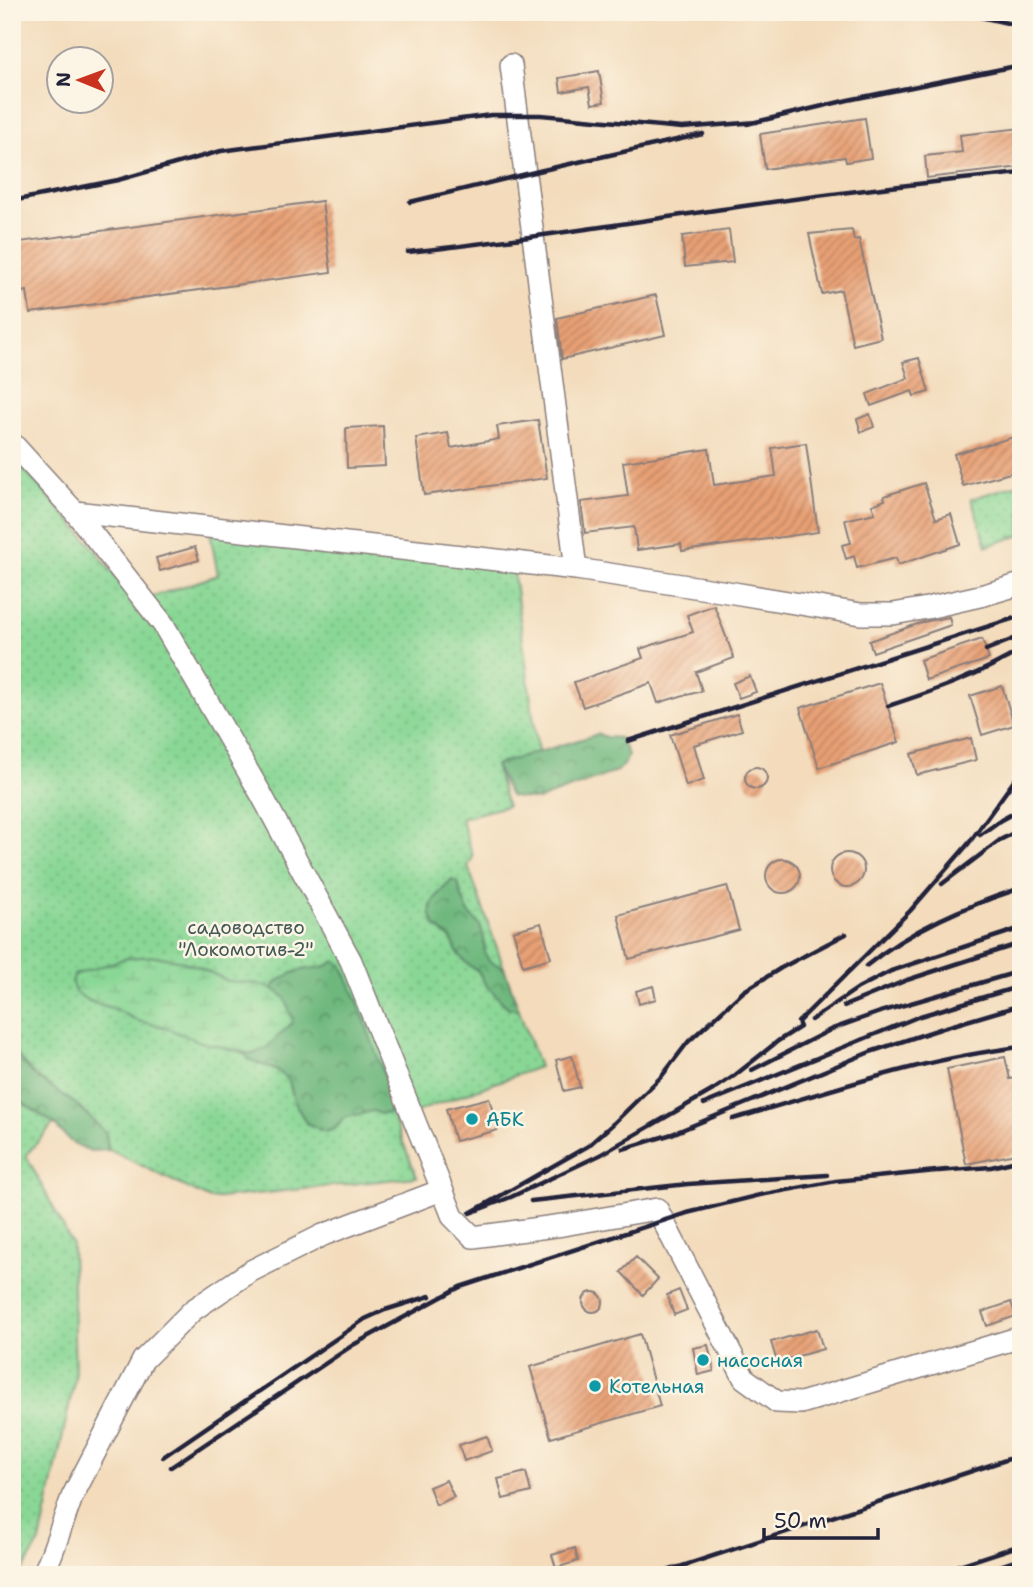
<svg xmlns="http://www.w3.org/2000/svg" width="1033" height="1587" font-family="'Shantell Sans',sans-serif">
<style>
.green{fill:url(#green-dots);stroke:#567c68;stroke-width:2}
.forest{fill:url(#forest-crowns);stroke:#486d5c;stroke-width:2}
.wetland{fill:url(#wetland-marsh);stroke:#567c68;stroke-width:2}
.building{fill:url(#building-hatch)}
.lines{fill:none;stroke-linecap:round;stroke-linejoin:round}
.minor-casing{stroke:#8a7e7b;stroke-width:24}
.minor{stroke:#fff;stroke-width:21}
.rail{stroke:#22223b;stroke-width:4.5}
.culture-dot{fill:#0f9aa8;stroke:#fcf5e5;stroke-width:2.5}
.labels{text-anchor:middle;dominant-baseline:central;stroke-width:5;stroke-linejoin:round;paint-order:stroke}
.park-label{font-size:19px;fill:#415856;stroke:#fcf5e5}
.culture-label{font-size:19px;fill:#0d838f;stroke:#fcf5e5;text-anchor:start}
</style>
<defs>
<pattern id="green-dots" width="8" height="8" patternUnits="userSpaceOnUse" patternTransform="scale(1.75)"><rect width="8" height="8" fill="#89d795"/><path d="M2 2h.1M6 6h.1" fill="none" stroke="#76b881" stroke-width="1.8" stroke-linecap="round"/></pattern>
<pattern id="forest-crowns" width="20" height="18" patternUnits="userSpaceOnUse" patternTransform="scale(1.75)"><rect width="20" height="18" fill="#6eb87e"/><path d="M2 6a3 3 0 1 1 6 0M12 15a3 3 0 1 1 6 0" fill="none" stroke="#5a9568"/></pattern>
<pattern id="wetland-marsh" width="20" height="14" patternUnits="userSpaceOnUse" patternTransform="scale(1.75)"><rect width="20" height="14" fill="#89d795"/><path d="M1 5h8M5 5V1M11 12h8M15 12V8" fill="none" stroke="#76b881"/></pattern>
<pattern id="building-hatch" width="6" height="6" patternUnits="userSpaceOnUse" patternTransform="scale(1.75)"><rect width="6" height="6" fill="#e8a075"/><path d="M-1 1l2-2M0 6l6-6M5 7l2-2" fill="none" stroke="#bc8261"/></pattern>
</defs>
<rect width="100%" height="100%" fill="#fcf5e5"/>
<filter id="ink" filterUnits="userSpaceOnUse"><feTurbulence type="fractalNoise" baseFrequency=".0143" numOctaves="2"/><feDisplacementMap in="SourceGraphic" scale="14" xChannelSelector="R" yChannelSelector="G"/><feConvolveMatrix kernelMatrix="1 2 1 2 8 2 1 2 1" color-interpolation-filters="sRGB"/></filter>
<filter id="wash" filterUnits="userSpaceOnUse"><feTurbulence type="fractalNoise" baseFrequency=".00686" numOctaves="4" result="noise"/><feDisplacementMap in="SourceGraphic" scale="28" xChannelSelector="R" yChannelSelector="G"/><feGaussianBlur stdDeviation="1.57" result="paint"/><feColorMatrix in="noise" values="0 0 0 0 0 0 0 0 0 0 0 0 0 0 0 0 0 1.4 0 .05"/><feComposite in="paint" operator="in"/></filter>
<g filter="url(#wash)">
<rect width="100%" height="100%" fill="#f3dbbb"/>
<path class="green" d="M12,456L89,542L136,602L218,575L210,532L513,568L538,752L495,765L507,806L461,818L473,857L468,866L539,1067L394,1120L417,1177L210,1199L54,1123L26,1155L72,1244L75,1378L40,1542L20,1575H12Z
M1021,483V535L987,546L971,499Z"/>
<path class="forest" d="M598,734L606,737L620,738L628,755L626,761L618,771L538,800C528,798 519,799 510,796L495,765Z
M452,880L458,883L463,900L469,913L480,925L484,939L485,953L489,961L504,968L519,1010L509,1008L503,1003L485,984L478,971L467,964L458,954L452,940L435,926L430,913L432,903L439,893Z
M335,961L342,965L358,1002L392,1097L393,1106L391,1113L380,1114L373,1111L344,1118L336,1128L326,1132L306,1123L294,1101L289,1081L278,1071L250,1060L242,1052L252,1054L285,998L273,989L275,984C284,976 295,971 307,969C319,967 324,969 335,961Z
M12,1049L34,1075L76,1104L106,1133L108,1150L90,1151L71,1142L53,1123L24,1104L12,1091Z"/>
<path class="wetland" d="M155,956L178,960L201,968L227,981L258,984L273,989L285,998L293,1022L265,1049L252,1054L242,1052L201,1042L161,1026L138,1021L115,1009L89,1001L75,992L72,983L74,975L127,958Z"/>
<g id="blocks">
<path class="building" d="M599,71L604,102L592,104L589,87L561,92L559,78Z
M865,118L871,158L846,162L845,157L765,169L760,134Z
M1021,128V167L927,178L925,156L962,152L960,135Z
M322,201L331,272L30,313L27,291L12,293V243Z
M729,230L733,262L685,267L682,236Z
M852,230L854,240L859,239L881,338L853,345L841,290L822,294L809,234Z
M656,295L665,335L562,359L557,318Z
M919,358L929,392L914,396L912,391L871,406L867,394L908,378L903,362Z
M870,414L874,427L861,432L857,419Z
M538,420L547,478L424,495L416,438L448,433L451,448L499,439L497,426Z
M383,426L385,466L347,468L346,428Z
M1021,435V470L963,486L954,454Z
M806,443L818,532L682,551L681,544L637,550L634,527L585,533L581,502L628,496L623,462L709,449L714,485L776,476L772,448Z
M924,483L936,519L951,514L960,544L898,565L896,558L857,568L854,556L846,559L842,545L851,543L845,520L875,513L872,505L885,500L884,496Z
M195,547L199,560L160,571L156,558Z
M714,605L734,658L696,672L702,691L687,695V694L658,703L651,683L583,707L574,682L643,658L640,649L693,632L687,615Z
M949,617L951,625L873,652L869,641L923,622Z
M982,639L989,659L926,680L920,660Z
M750,676L756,692L739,698L733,683Z
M880,683L899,742L819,768L800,708Z
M1002,686L1014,725L982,735L970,696Z
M737,714L742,730L694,745L704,780L686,786L670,735Z
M971,738L976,760L917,775L911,754Z
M745 778a11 11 0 1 1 22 0a11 11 0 1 1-22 0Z
M830 870a17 17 0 1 1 34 0a17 17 0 1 1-34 0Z
M766 876a17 17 0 1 1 34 0a17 17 0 1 1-34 0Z
M727,886L739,930L629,959L618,915Z
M541,923L551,958L523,966L513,931Z
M653,986L656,999L639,1004L636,991Z
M572,1056L580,1087L564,1091L556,1060Z
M1005,1057L1010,1079L1021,1077V1153L966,1164L947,1069Z
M489,1098L498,1130L455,1141L446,1109Z
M636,1257L658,1279L643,1295L621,1272Z
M679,1290L687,1310L674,1315L667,1295Z
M583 1302a10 10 0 1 1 20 0a10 10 0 1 1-20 0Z
M1011,1302L1016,1316L987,1326L982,1312Z
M817,1329L823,1349L777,1362L771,1342Z
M640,1334L660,1406L551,1438L530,1367Z
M708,1345L714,1371L698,1375L693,1348Z
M487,1436L492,1451L464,1461L459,1445Z
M526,1472L531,1492L503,1499L498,1479Z
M446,1480L454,1497L436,1505L429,1487Z
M575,1548L578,1561L556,1568L552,1555Z"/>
</g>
</g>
<g filter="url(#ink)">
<use href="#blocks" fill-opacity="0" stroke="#8a7e7b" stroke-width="2"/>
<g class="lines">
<defs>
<path id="minor" d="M511,65L576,569
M12,443L75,512L163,624L261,794L351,961L453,1217L473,1237L563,1225L657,1209L744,1378L777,1402L801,1403L1021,1337
M75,512L576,569L734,593L861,614H893L927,608L984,595L1021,584
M43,1575L52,1553L72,1497L143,1360L193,1310L251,1271L323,1235L442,1190"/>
</defs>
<use href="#minor" class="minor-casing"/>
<use href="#minor" class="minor"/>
<path class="rail" d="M958,12L1021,26
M747,124L848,100L1021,65
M12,201L118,180L221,151L491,115H541L682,128L757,122
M410,202L543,170L703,134
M408,252C523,240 637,221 751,205C841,192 931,182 1021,173
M986,650L1021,636
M888,706C934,691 979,675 1021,650
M628,741L1021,616
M980,835L1001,820L1021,809
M942,884L1000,840L1021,829
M846,934L781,968L744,991L688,1042L662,1076L614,1123L588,1146L470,1213L511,1197L600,1155L713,1090L734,1076L778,1041L800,1027L798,1022L910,911L969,843L1021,771
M866,966C911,929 966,906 1021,888
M844,1006L907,980L1021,943
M811,1020L858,988L891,971L1021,928
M752,1070L832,1029L880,1012L1021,971
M704,1104L920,1016L1021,986
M733,1119C828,1092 922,1058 1021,1047
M623,1149L672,1134L870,1052L943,1028L1021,1005
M939,1171L991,1167L1021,1160
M531,1201L688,1184L827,1175
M163,1457L365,1319L385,1310L430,1296
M171,1467L353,1345L460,1287L687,1213L760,1195L836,1181L946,1170
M655,1575L1021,1455
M929,1575L1021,1545
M973,1575L1021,1559"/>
</g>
</g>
<g class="culture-dot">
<circle cx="472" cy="1119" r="7"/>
<circle cx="703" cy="1360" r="7"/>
<circle cx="595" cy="1386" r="7"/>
</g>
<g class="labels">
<g class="park-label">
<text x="246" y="927">садоводство<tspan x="246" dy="22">"Локомотив-2"</tspan></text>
</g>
<g class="culture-label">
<text x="486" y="1119">АБК</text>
<text x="717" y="1360">насосная</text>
<text x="609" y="1386">Котельная</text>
</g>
</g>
<rect width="1033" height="1587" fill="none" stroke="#fcf5e5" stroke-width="42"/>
<g transform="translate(80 80) rotate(271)"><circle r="33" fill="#fcf5e5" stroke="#a5a1a1" stroke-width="2"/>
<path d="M0-5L12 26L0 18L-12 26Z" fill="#c8321e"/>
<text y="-10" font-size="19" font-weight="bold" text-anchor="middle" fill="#22223b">N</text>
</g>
<path d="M764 1528v10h114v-10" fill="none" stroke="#22223b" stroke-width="3.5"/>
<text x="774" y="1528" font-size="21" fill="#22223b" stroke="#fcf5e5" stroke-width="5" paint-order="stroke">50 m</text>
</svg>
